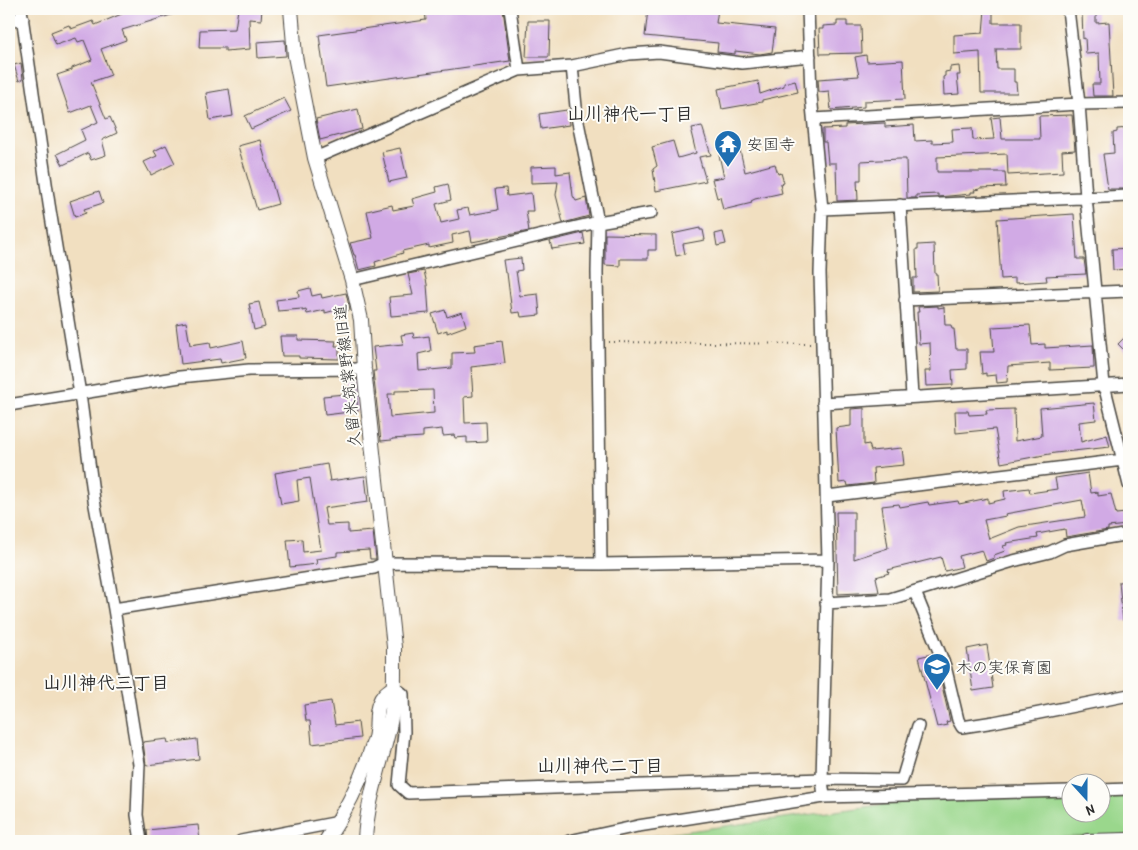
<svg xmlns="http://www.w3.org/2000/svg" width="1138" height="850" font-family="'Patrick Hand','Klee One',sans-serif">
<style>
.green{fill:#9ad78c;stroke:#62815c}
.building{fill:#d1aae5;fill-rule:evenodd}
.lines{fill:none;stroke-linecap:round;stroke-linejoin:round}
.minor-casing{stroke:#494641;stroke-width:14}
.tertiary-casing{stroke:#494641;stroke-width:16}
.path{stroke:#494641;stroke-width:2;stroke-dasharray:1 4;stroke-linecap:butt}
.minor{stroke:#fff;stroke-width:11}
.tertiary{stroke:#fff;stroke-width:14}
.labels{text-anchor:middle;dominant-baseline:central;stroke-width:4;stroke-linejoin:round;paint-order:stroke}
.poi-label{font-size:16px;fill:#2b2b2b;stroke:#fdfcf7;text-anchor:start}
.street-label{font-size:16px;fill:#2b2b2b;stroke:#fdfcf7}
.neighbourhood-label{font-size:18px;font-weight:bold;fill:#2b2b2b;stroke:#fdfcf7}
</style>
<rect width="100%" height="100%" fill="#fdfcf7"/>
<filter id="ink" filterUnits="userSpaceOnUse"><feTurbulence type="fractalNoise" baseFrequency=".02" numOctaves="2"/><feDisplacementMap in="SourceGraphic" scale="10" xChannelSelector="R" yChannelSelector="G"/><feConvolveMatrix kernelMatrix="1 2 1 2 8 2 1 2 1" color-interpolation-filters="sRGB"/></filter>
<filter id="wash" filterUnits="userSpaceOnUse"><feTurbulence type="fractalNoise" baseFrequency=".0096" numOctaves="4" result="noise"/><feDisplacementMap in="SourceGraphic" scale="20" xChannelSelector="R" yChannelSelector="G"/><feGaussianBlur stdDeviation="1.12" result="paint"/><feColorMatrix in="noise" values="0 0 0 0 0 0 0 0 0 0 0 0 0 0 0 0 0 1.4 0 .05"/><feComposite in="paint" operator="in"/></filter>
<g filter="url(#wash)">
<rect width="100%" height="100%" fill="#f1dfc0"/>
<path class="green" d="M1129,793V835L957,841H616L916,800L1070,795V812H1100L1101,794Z"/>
<g id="blocks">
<path class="building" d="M123,9H184V11L122,30L126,40L101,49L111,75L91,82L106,119L110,117L117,133L102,140L106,155L91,160L88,153L63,165L57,154L85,140L81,130L98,122L91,105L70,113L57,75L72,70V68L92,60L84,40L78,42L76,38L56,45L51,32L69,25L71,29L93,21L95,25L124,13Z
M238,9H262L261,20L249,19L250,49L225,51V48H199L200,30L235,29Z
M425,9H503L510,61L326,87L319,35L426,20Z
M648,9H718L716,23L775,29L772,52L760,54L735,51V54L717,52L718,43L645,36Z
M985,9H993V23H1021V49H996L997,69H1014V82H1016L1017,93H981L980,52L954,54V35L983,33Z
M1096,11V23L1109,22L1113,96H1093L1092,84H1100L1099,53L1086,54L1085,38L1083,39L1082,12Z
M528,21H550L549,57H526Z
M837,21H847V26H861L862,53L820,54L819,29H823V26L837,25Z
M285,40L286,56L258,58L257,42Z
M866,55L867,62L903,60L905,99L864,101V107L831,110L829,91L819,92L818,79L859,76L855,57Z
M21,63L23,79L19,81L14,65Z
M959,66L960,75H957L959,94L944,95L943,77L945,76V72L950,71V67Z
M795,80L798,92L762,100V102L722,109L718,89L758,81L760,94L784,86V83Z
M229,89L233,116L210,120L206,93Z
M284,98L291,111L251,129L245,116Z
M358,109L362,129L320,140L316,119Z
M567,110L569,125L541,129L539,114Z
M1072,115L1075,150L1062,151L1063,172L1008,175L1007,154L937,157V172H1005L1006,187L980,188V189L974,190L975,192H971V194L938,197V194L916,195V198H907L906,159H899L861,161V180H857L858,200L837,201L836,163H828L826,142H823V129L845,128V125L885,123V127L914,125L915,141L932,140V143L953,142L952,129L972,128L973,140L994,139L991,118L1000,117L1002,139H1040L1039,116Z
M702,126L711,155L699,157L706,181L656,191L653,169L657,166L652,147L673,141L678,158L696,153L691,132H693L692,128Z
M1129,128V189H1108L1103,154L1114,153L1113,133L1117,132V129Z
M260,140L278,204L257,210L238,146Z
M166,145L175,163L151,175L144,162L157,156L154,151Z
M400,148L407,178L389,182L382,152Z
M740,150L745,172L775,164L778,174L781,173L784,183L780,184L782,193L755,199L751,201L752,203L723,210L720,197L717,198L712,179L724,177L719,155Z
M556,166V174L570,172L573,196L576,201L586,198L589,216L563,223L556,195L558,182L531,183V167Z
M448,184L451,200L436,204L441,223L459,219L457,210L468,208L470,215L498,210L495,189L506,188L507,196L531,193L533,211H526L529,231L472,242L470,231L452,235L453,243L429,248V245L402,251L403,253L375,262L376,266L359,270L355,255H354L350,243L373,238L367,211L392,205L393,210L414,206L412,199L437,192L436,187Z
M99,191L103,203L84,209L86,213L75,217L70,201Z
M1074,214L1077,259H1084L1086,274L1046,276L1047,281L1015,283V278L1001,279L997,219Z
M700,228V230H703L705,240L683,244L685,254L676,256L672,234Z
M723,232L726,244L717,246L715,234Z
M583,233L585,244L552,249L550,241Z
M605,234L656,235V250H648V259H620V266L605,265Z
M934,244L935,274H937L938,291L913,292V278H917L916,249H918V245Z
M1129,248V269L1113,270L1112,249Z
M521,258L522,270L516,271L520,296L538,294L540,315L521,317L520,312L512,313L507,273H505L503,260Z
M424,271L427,284L429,313L391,316L389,297L413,295L408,274Z
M310,288L312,296L321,294L322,298L346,293L350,310L337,313L336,310L325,313V310L307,314L306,310L302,311V309L278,311L276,300L299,297L298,291Z
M259,302L265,327L254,330L249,304Z
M938,306V308L944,307L945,325H951L952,329H954L956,349H967V369L952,370L953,385L926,386L925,371H931L930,343L919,344L917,312H919L918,307Z
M445,310L447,317L462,312L466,326L447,333V330L438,333L432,314Z
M186,322L190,345L210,342L211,348L243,341L246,358L221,363L220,359L181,364L176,324Z
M1030,325L1032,345L1045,344V348L1093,345L1094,368L1050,370V363L1008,366L1007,382L997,383L996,375L986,376V373L982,374L980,352H994L992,327Z
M413,333L414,338L429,336L431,351L418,354L419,371L452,368V353L475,352L474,345L502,341L505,363L471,367L473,396L464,397L465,423L486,422L487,442L467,443V437L455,438L454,435L443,436L442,429L423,431V437L392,439V440L381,441L373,371H376L373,347L403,344L401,335ZM433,390L434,413L390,417L388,394H395V391Z
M1129,333V355L1118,344Z
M280,336H298V340L336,341L335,346H339V359L299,358V356H282Z
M345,377H356L357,382H355L358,411L325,415L323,396L345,394Z
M1094,403L1096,420L1079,422L1081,442L1107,435L1110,447L1055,453L1001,463L995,429L956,433L955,411H968L969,415L987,414L986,410L1014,409L1015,441L1042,436L1040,408Z
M864,408V445L869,444L871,451L902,448L904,465L873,468L874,483L848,486L847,482L839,483L836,428L851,426V409Z
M327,464L330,481L365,476L368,502L324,508L327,525L348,524V533L373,531L376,559H370L369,550L337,552V556L316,559L317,564L290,567L287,540L302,539L303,552L321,550L310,478L297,480L299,501L281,504L275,473Z
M1088,473L1091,493L1098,492V496L1111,494L1116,514L1126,513L1127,525L1108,527V530L1066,537L1065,529L1037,534L1038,538L1006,543L1007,545L1003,546L1005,551L994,555V558L986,561L982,550L959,556L962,567L945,571L941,557L888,570L889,573L876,577L879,592L838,594L836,512H854V559L888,548L882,506L899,504L900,507L928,502L929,505L958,501L959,504L988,498V503L1005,499L1004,491L1029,488L1030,493L1057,489L1055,478ZM1082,500L1085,517L1019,527L989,539L984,520L1006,516L1005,514Z
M1129,581V621H1123L1119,582Z
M987,645L993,688L973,691L967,649Z
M932,654L938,668L950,721L946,722L947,725L937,727L919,657Z
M331,701L335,725L358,722L360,738L312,744L310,721H306L304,705Z
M167,739L168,743L197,739L199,759L146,765L143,742Z
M198,825L200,841H148L147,830Z"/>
</g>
</g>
<g filter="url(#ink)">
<use href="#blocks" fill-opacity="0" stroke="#494641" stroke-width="1"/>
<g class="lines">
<defs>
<path id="minor" d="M21,9L49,204L80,394L94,500L114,609L139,764L137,815L141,841
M510,9L519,70
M808,9L811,95L822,209L1129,196
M1068,9L1079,104L1086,197L1104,385L1129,485
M9,21L23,18
M572,66L577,117L598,222L597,272L601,564
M814,119L1079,104L1129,103
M315,158L519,70L572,66L629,54L659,52L742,63L810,56
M900,205L912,396
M822,209L820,273L828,560L822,779L824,797L1070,791
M352,280L598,222L651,213
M905,300L1129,291
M823,403L1129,384
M9,405L180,377L249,370L364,369
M827,496L1123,460
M915,592L945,666L958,720L962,727L994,722L1129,695
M826,603L890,599L1013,561L1050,552L1065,545L1129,534
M114,609L374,568L384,563L601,564L828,560
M394,687L403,694L404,732L399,785L408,793L822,779L902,780L918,726
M1100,790L1129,789
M9,839L10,841
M241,841L339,822
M569,841L638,826L824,797"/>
<path id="tertiary" d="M291,9L295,56L315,158L352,280L361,320L364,369L394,647C394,674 395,701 389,728C381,763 366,805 365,841
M326,841C347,809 364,775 375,738C378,727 375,714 379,704C382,695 387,692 394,687
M1087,841L1129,840"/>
</defs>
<use href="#minor" class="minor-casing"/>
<use href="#tertiary" class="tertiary-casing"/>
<path class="path" d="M609,342L812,344"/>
<use href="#minor" class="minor"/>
<use href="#tertiary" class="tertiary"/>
</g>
</g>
<defs>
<symbol id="temple-pin" viewBox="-11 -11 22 30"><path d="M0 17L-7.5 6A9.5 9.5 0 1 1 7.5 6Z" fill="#1f6fb2" stroke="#fdfcf7"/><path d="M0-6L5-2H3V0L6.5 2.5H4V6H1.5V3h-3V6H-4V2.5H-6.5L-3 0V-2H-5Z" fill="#fff"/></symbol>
<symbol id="school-pin" viewBox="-11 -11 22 30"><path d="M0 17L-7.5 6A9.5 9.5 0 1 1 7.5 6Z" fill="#1f6fb2" stroke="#fdfcf7"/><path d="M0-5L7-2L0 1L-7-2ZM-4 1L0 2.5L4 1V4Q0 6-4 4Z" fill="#fff"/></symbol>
</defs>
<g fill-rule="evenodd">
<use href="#temple-pin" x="712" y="128" width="32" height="43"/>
<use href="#school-pin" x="921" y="651" width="32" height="43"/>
</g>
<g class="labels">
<g class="poi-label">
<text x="747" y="144">安国寺</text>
<text x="956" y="667">木の実保育園</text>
</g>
<g class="street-label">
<text transform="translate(347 376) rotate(-96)">久留米筑紫野線旧道</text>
</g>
<g class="neighbourhood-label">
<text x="630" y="113">山川神代一丁目</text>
<text x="106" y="682">山川神代三丁目</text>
<text x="600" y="765">山川神代二丁目</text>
</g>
</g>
<rect width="1138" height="850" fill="none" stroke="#fdfcf7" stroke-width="30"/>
<g transform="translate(1086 798) rotate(159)"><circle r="24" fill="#fdfcf7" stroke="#a9a8a5"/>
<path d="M0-4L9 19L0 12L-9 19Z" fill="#1f6fb2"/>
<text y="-8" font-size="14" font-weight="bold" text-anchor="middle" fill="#2b2b2b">N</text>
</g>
</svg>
